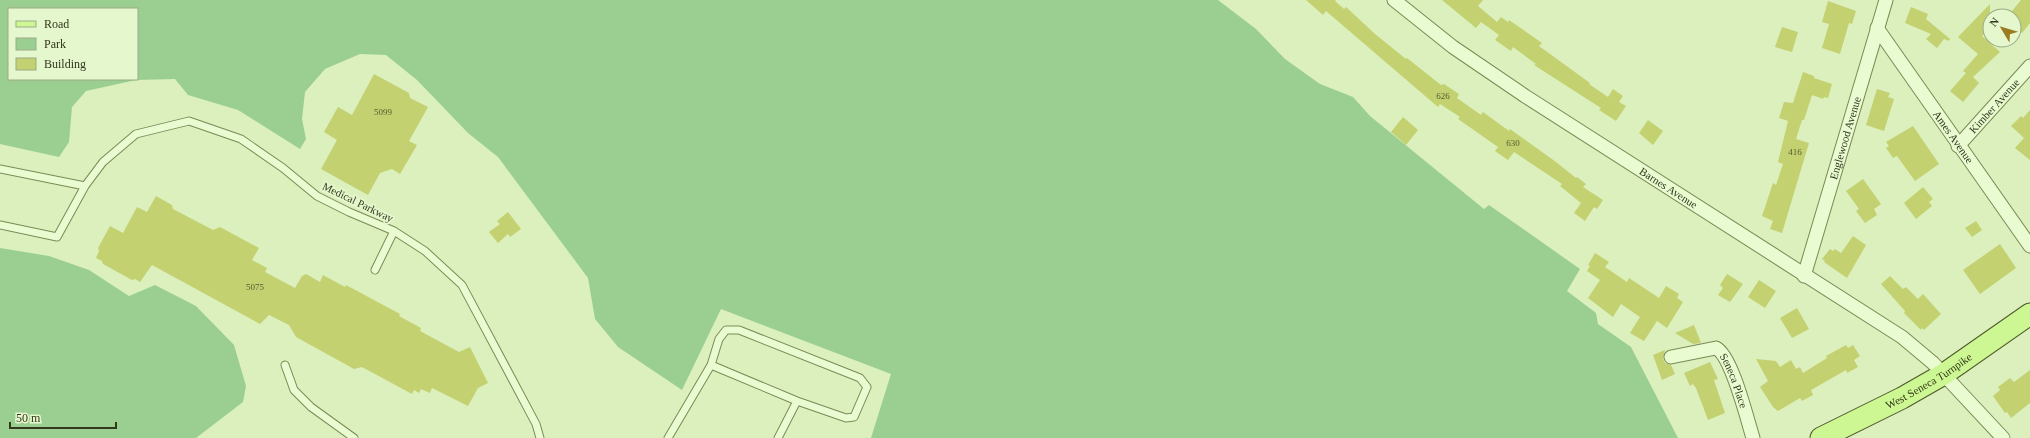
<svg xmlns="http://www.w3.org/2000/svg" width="2030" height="438" font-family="'Times New Roman',serif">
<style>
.green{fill:#9bcf91;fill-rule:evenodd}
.building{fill:#c3d171}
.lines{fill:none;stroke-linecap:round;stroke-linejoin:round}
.service-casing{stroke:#7c8955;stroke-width:9}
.minor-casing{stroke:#7c8955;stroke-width:15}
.primary-casing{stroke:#4e572a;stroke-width:23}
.service{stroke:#e9fbd1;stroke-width:7}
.minor{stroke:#e9fbd1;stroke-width:13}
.primary{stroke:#cdf792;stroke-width:21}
.labels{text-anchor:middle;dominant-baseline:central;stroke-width:4;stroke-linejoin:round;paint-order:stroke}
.number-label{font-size:9px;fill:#565e30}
.street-label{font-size:11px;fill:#32381b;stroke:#e5f7cd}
</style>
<rect width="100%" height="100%" fill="#dbf0bd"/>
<path class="green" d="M0,0H1218L1256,29L1285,59L1320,84L1353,97L1370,116L1484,209L1489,205L1580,269L1567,291L1596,313L1598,324L1631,347L1678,438H871L891,374L721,309L682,390L618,347L595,319L588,278L498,157L468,133L417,80L386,55L360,54L325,69L305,92L302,119L306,139L300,149L238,110L188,95L175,79L136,80L86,91L72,107L69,142L59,157L0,144ZM9,9H137V79H9Z
M0,248L49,256L89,270L129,296L155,285L196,306L234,345L246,386L243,402L196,438H0Z"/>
<path class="building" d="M1306,0H1336L1335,1L1344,9L1346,7L1375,34L1406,59L1407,58L1441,85L1444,84L1459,94L1457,98L1481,115L1483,112L1509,131L1510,129L1556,162L1576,178L1577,177L1586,184L1583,187L1603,200L1597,209L1594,207L1585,221L1574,213L1581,203L1560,186L1562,184L1514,152L1508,160L1495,151L1498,147L1458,119L1460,117L1440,104L1438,107L1326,11L1323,15Z
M1442,0H1483L1478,6L1497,22L1501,17L1508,22L1509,20L1542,43L1539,46L1590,83L1589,84L1608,97L1613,89L1623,96L1619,102L1626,106L1616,121L1599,110L1601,108L1534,65L1536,64L1513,47L1511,51L1495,40L1499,35L1481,22L1476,28Z
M2021,0H2030V23L2022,33L2014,26V16H2008Z
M1828,1L1856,11L1852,24L1849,23L1840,54L1822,48L1829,24L1822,22Z
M1990,4V28L1982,36L2000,52L1973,77L1979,83L1963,102L1950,91L1966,73L1963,71L1978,54L1958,37Z
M1911,7L1928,14L1926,19L1950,39L1949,41L1944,39L1937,48L1926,39L1931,34L1905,23Z
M1782,27L1798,32L1792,52L1775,47Z
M1803,72L1814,76V78L1832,84L1828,98L1824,97L1823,99L1812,95L1804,120H1802L1796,139L1809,143L1782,233L1770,229L1773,221L1762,216L1773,183L1776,185L1783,164L1778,162L1788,121L1779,118L1784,102L1793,103Z
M374,74L409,93L410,98L428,107L409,141L417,145L400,174L392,169L380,173L368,195L321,169L337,140L324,132L338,107L352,115Z
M1877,89L1890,93L1888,97L1894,99L1884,131L1866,125Z
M2030,110V160L2015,148L2024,138L2011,126L2021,116L2023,118Z
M1403,117L1418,130L1406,145L1391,132Z
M1648,120L1663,131L1653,145L1639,133Z
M1913,126L1939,164L1915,181L1897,156L1893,158L1886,148L1889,146L1886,142Z
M1863,179L1881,204L1874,209L1877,215L1865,223L1856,211L1859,209L1846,191Z
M1923,187L1933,199L1929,202L1932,206L1916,219L1904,203Z
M156,196L172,205L173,209L213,230L220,227L259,248L252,260L267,268L265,272L295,288L302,276L306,274L320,282L323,275L345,287L346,285L400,314L399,316L421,328L420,331L459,352L470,347L488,383L478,388L468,406L432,388L430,393L421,389L419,393L414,390L412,394L362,367L354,369L296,337L289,325L269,315L260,324L152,265L140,282L135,279L132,280L103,264L102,261L96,258L99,251L98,248L110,226L123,233L137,207L147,212Z
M508,212L521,229L510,237L508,234L498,243L489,232L500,224L497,221Z
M1976,221L1982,230L1972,237L1965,228Z
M1853,236L1866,245L1847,278L1824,262L1825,261L1822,259L1830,249L1833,251L1835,249L1841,253Z
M2000,244L2016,268L1980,294L1963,270Z
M1595,253L1609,262L1605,267L1627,282L1629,278L1659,298L1666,286L1679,294L1677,298L1683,302L1667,328L1657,321L1644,341L1630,333L1640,317L1621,304L1613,317L1588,298L1600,280L1587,271L1590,266L1588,265Z
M1727,274L1743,284L1730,302L1718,295L1723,288L1720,285Z
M1890,276L1903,289L1906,287L1918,299L1923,294L1941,314L1924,330L1922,328L1921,330L1904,313L1905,311L1881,284Z
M1759,280L1776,291L1765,308L1748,297Z
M1797,308L1809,329L1792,338L1780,318Z
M1694,325L1701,343L1693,344L1675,333Z
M1846,345L1848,348L1853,345L1860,356L1854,360L1858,367L1847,373L1846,370L1811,390L1813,395L1802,401L1800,398L1778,411L1773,407L1760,387L1768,381L1756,359L1776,361L1780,367L1791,360L1796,369L1800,367L1803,373L1827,358L1826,356Z
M1665,350L1663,359L1665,363L1671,365L1675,374L1662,380L1653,355Z
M1710,362L1718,379L1714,380L1725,413L1708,420L1696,388L1693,384L1690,386L1684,373Z
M2030,370V403L2011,418L2007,412L2005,413L1993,396L2000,390L1998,387L2010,378L2014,382Z"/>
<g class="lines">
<defs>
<path id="service" d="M0,169L85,186
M0,225L57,237L85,186L103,162L136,134L189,121L241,139L283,168L317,196L349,212L394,231L425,251L462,285L536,424L540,438
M375,270L394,231
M285,365L294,390L311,407L354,438
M668,438L711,365L719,339L726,330H739L860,378L867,387L854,417L846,418L797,401L711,365
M778,438L797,401"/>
<g id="minor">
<path id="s1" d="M1394,0L1453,47L1525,96L1902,337L1933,363L2003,438"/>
<path id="s2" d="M1877,28L2030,246"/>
<path id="s3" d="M1958,146L2030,66"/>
<path id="s4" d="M1804,276L1886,0"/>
<path id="s5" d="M1671,357L1716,348C1732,356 1747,419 1753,438"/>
</g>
<g id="primary">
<path id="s6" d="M1821,438L1902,398L1944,374L2030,314"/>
</g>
</defs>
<use href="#service" class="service-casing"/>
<use href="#minor" class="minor-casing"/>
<use href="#primary" class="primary-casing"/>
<use href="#service" class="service"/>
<use href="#minor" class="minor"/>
<use href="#primary" class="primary"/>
</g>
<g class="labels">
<g class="number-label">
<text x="1443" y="96">626</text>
<text x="383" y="112">5099</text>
<text x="1513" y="143">630</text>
<text x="1795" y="152">416</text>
<text x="255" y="287">5075</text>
</g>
<g class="street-label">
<text stroke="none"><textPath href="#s3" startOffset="54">Kimber Avenue</textPath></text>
<text stroke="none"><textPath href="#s4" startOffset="144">Englewood Avenue</textPath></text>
<text stroke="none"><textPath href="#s2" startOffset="133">Ames Avenue</textPath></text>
<text stroke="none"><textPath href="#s1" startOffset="333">Barnes Avenue</textPath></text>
<text transform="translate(358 202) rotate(26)">Medical Parkway</text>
<text stroke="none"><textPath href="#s5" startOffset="84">Seneca Place</textPath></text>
<text stroke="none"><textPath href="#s6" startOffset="122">West Seneca Turnpike</textPath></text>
</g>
</g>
<rect x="8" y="8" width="130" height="72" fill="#e5f7cd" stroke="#9dab86"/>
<rect x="16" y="21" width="20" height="6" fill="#cdf792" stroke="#9dab86"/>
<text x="44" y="28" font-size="12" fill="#32381b">Road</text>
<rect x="16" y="38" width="20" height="12" fill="#9bcf91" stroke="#9dab86"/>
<text x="44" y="48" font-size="12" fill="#32381b">Park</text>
<rect x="16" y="58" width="20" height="12" fill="#c3d171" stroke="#9dab86"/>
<text x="44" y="68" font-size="12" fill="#32381b">Building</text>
<g transform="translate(2002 28) rotate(308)"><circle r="19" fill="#e5f7cd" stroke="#9dab86"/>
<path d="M0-3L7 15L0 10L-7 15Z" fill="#9c7a22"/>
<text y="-6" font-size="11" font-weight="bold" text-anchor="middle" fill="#32381b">N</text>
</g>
<path d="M10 422v6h106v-6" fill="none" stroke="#32381b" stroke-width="2"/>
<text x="16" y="422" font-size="12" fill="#32381b" stroke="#e5f7cd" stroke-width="3" paint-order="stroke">50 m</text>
</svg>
